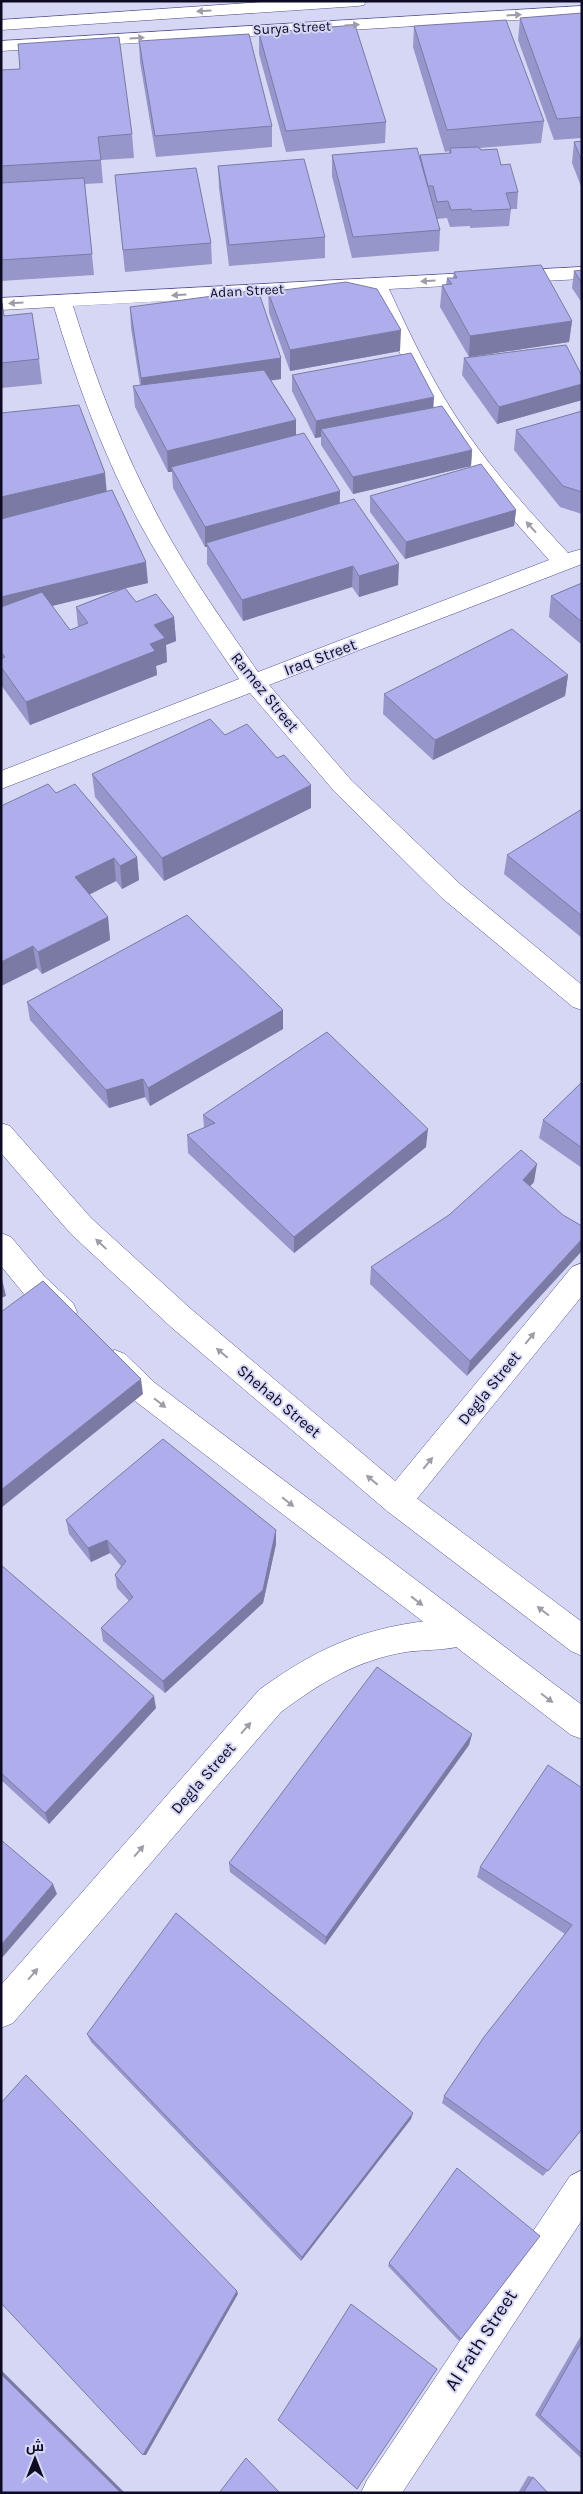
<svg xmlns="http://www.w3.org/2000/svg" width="583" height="2494" font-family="Karla,Cairo,sans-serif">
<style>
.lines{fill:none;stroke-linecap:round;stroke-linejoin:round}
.minor-casing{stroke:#565291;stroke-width:1}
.tertiary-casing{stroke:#565291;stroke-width:1}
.minor{fill:#fff;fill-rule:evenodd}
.tertiary{fill:#fff;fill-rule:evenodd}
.wall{fill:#9696cb;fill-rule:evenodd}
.shaded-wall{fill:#7a7aa5}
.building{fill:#afaeec;stroke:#7a7aa5}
.oneway{fill:#9e9da7}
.labels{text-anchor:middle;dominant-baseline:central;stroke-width:4;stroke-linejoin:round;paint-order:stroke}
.far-street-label{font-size:14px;fill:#0d0a23;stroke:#d6d7f4}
.street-label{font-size:16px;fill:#0d0a23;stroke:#d6d7f4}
.near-street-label{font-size:19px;fill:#0d0a23;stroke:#d6d7f4}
</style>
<rect width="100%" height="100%" fill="#d6d7f4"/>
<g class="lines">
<defs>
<path id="minor" d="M582,267V279L389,289C412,339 436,389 467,433C497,476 533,515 568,553L582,549V564L269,685L351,780L460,884L582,985V1010L573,1007L442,898L335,792L250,693L1,789V771L239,679C204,628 169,577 139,522C103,454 76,381 54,307L1,310V298ZM370,290C394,343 419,394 452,442C481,484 515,522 549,560L258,672C224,623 189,574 161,522C124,453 96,381 73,306Z
M582,1263V1296L407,1511L397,1515L387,1511L382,1501L387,1491L572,1267Z
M460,1618L471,1623L475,1633L471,1643C451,1651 427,1649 406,1652C357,1660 320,1683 281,1712L13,2023L1,2028V1985L259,1690C326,1641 377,1623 460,1618Z
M582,2170V2220L402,2493H361L367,2480L570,2176Z"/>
<path id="tertiary" d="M277,1H366L364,5L358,6L1,30V20Z
M582,6V16L1,51V41Z
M1,1123L10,1126L91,1218L191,1309L407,1491L582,1622V1656L571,1651L387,1511L171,1327L71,1234L1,1153Z
M1,1233L11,1237L44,1276L73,1303L77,1312L73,1321L63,1324L53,1321L24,1294L1,1266Z
M115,1350L125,1354L155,1383L582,1705V1739L571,1735L135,1401L105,1372L101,1363L105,1354Z"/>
</defs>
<use href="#minor" class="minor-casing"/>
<use href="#tertiary" class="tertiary-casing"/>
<use href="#minor" class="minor"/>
<use href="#tertiary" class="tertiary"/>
</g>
<path class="wall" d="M582,13V138L554,140L518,40L520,18Z
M414,26L544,121L541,143L480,148L501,165L518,192L517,209H511L509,226L470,228V226L450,227L447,218L437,219L440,230L439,251L352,258L332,176V155L419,158L420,155L449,153V151L445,152L413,47Z
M259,33L386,122L385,143L286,152L259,54Z
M139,41L272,126V147L156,157L140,62Z
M1,70L132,134L134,158L101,160L103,183L85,184L94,275L1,281Z
M582,141V189L572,163L574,142Z
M218,166L325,237V258L229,266L219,188Z
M115,175L211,243L212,264L125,272Z
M582,270V303L572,288L574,271Z
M454,272L572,321L569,342L469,357L440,307L442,285H446L447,278H453Z
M268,292L400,351L290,371L269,313Z
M1,303L4,316L39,359L42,384L1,388Z
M130,307L281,358V379L271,380L296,420V435L340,491V503L398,585L359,597L352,587L243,621L207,564V547H205L173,488L172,472H168L135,407L133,386L140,385L131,328Z
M464,358L582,376V400L497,424L462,375Z
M292,375L433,407L472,450L471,466L353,494L321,445V437L315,438L292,391Z
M582,411V514L560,507L514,450L516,430Z
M1,413L107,491L148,583L125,588L136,602L174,617L176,641L166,645L167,662L156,666L157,675L30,725L1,685ZM120,589L76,607L78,627L70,630L52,606Z
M370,496L516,510L514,526L405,559L370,512Z
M582,583V645L549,617L551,596Z
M568,675L565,696L433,760L383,714L384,694Z
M225,735L311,808L164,881L95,797L92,774Z
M56,793L137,857L139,880L122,889L116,881L89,895L108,917L110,940L42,974L37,968L1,986V806Z
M582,809V938L504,874L507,855Z
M27,1002L283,1010V1029L150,1106L145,1097L109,1108L30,1020Z
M582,1082V1168L539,1138L543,1120Z
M203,1115L426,1147L294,1253L188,1153L187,1135L204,1128Z
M534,1182L530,1186L467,1376L370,1284L371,1267Z
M66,1520L276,1530V1544L263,1603L165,1693L103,1641L101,1628L129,1601L117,1588L115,1575L121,1566L110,1553L91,1562L69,1534Z
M1,1565L156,1708L49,1824L1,1780Z
M472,1734L469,1745L325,1945L230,1872L229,1863Z
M582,1788V2129L543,2176L442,2103L444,2096L565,1934L477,1877L480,1867Z
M87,2034L411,2119L301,2261L91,2042Z
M389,2263L461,2339L459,2341L388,2266Z
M582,2334V2459L535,2415Z
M528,2476L533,2477L548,2493H518Z"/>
<path class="shaded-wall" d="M572,321L569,342L469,357L470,336Z
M401,330L400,351L290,371V350Z
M281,358V379L142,399L141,378Z
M582,384V400L497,424L499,407Z
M434,397L433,414L321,429V437L315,438L316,421Z
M296,420V441L171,467L172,472H168L167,451Z
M472,450L471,466L353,494V477Z
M105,473L107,494L1,519V497Z
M340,491L339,512L206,543L207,547H205V527Z
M516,510L514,526L405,559L406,542Z
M146,562L148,583L1,618V597Z
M399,564L398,585L359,597V576Z
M353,566L352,587L243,621L242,600Z
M174,617L176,641L166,645L167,662L156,666L157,675L30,725L26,702L154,625Z
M568,675L565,696L433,760L435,740Z
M311,785V808L164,881L162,858Z
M137,857L139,880L122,889L120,866Z
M114,858L116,881L78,900L75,877Z
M108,917L110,940L42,974L38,952Z
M33,946L37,968L1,986V962Z
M283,1010V1029L150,1106L148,1088Z
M143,1079L145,1097L109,1108L106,1090Z
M428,1129L426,1147L294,1253V1237Z
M537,1164L534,1182L520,1197L523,1180Z
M582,1239V1251L467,1376L470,1361Z
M2,1279L6,1296L1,1298V1280Z
M141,1379L143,1394L1,1508V1490Z
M276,1530V1544L263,1603L165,1693L163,1681Z
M107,1540L110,1553L91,1562L88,1548Z
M154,1696L156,1708L49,1824L45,1813Z
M472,1734L469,1745L325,1945L326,1937Z
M53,1884L57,1894L1,1959V1945Z
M413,2113L411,2119L301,2261L302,2257Z
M237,2291L238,2294L146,2455H143Z
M1,2370L125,2493H121L1,2374Z"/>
<path class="building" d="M582,13V117L557,119L520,18Z
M506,20L544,121L447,130L414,26Z
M355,25L386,122L286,131L259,33Z
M249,34L272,126L155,136L139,41Z
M119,37L132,134L98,137L101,160L1,166V70L20,69L18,44Z
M582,141V161L574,142Z
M478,147L481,150L497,149L501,165L510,164L518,192L506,193L511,209L472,211L471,209L451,210L448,201L437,202L433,186H428L420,155L451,153L450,148Z
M417,148L440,230L353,237L332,155Z
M304,159L325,237L229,245L218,166Z
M196,168L211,243L123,250L115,175Z
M84,178L92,254L1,260V183Z
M541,265L572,321L470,336L442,285L452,284L447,278H457L454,272Z
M582,270V283L574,271Z
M346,282L377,289L401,330L290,350L268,292Z
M258,290L281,358L141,378L130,307Z
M1,303H2L4,316L32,313L39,359L1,363Z
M566,345L582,376V384L499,407L464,358Z
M411,353L434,397L316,421L292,375Z
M264,370L296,420L167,451L133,386Z
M79,405L105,473L1,497V413Z
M442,406L472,450L353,477L321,429Z
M582,411V492L563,486L516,430Z
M304,433L340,491L205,527L171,467Z
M481,464L516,510L406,542L370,496Z
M112,490L146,562L1,597V519Z
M354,499L399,564L359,576L353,566L242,600L206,543Z
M582,583V622L551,596Z
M125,588L136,602L156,594L174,617L154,625L165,638L150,644L155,651L26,702L1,667V659L5,657L1,652V607L42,592L70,630L88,623L76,607Z
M512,629L568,675L435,740L384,694Z
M210,719L225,735L247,724L277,758L284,755L311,785L162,858L92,774Z
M48,784L56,793L75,784L137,857L120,866L114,858L75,877L108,917L38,952L33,946L1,962V806Z
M582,809V916L507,855Z
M187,915L283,1010L148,1088L143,1079L106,1090L27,1002Z
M327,1032L428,1129L294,1237L187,1135L215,1123L203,1115Z
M582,1082V1148L543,1120Z
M521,1150L537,1164L523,1180L563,1215L582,1226V1239L470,1361L371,1267L449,1215Z
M43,1281L141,1379L1,1490V1312Z
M163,1439L276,1530L263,1590L163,1681L101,1628L133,1597L115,1575L126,1561L107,1540L88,1548L66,1520Z
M1,1565L154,1696L45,1813L1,1773Z
M377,1667L472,1734L326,1937L229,1863Z
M548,1765L582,1788V2129L548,2171L444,2096L484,2037L572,1925L480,1867Z
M1,1840L53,1884L1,1945Z
M176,1913L413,2113L302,2257L87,2034Z
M26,2075L237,2291L143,2455L1,2303V2103Z
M457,2168L540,2236L461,2339L389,2263Z
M351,2304L437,2369L357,2489L278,2420Z
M582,2341V2454L540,2415Z
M1,2374L121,2493H1Z
M246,2458L280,2493H219Z
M533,2477L548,2493H523Z"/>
<defs><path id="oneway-solid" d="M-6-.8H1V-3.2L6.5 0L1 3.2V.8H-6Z" transform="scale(1.25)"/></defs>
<g class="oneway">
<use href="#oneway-solid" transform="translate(204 11) rotate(176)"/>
<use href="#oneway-solid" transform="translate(514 15) rotate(-3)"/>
<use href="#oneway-solid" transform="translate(352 25) rotate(-3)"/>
<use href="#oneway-solid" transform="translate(137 38) rotate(-3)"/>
<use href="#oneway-solid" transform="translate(428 281) rotate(177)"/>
<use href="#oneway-solid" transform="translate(179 295) rotate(177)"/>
<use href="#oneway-solid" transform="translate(16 303) rotate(177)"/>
<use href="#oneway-solid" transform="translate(531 527) rotate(-132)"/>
<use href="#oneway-solid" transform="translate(101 1244) rotate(-137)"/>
<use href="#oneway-solid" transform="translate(530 1338) rotate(-51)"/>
<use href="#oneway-solid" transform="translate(222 1353) rotate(-140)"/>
<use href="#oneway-solid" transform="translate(160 1403) rotate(38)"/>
<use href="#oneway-solid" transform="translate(428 1463) rotate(-51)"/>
<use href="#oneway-solid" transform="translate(372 1480) rotate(-140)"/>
<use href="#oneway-solid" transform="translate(288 1502) rotate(38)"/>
<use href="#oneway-solid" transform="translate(417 1601) rotate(38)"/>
<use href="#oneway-solid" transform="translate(543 1611) rotate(-143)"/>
<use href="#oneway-solid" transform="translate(547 1698) rotate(37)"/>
<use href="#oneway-solid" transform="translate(246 1728) rotate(-49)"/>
<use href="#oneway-solid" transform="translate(139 1851) rotate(-49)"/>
<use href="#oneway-solid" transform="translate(33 1974) rotate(-49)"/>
</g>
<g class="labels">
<g class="far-street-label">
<text transform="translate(292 28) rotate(-3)">Surya Street</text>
<text transform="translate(247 291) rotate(-3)">Adan Street</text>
</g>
<g class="street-label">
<text transform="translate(320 657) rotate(-21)">Iraq Street</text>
<text transform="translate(265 692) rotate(51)">Ramez Street</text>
<text transform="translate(489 1388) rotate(-51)">Degla Street</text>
<text transform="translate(279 1401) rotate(40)">Shehab Street</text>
<text transform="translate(203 1778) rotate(-49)">Degla Street</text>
</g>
<g class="near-street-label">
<text transform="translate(481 2340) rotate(-57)">Al Fath Street</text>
</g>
</g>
<rect width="583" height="2494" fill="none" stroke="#0d0a23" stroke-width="5"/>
<g transform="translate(35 2459)" stroke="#d6d7f4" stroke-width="4" paint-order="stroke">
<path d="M0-4L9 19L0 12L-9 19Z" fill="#0d0a23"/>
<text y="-8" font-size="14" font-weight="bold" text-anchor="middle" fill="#0d0a23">ش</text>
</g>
</svg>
